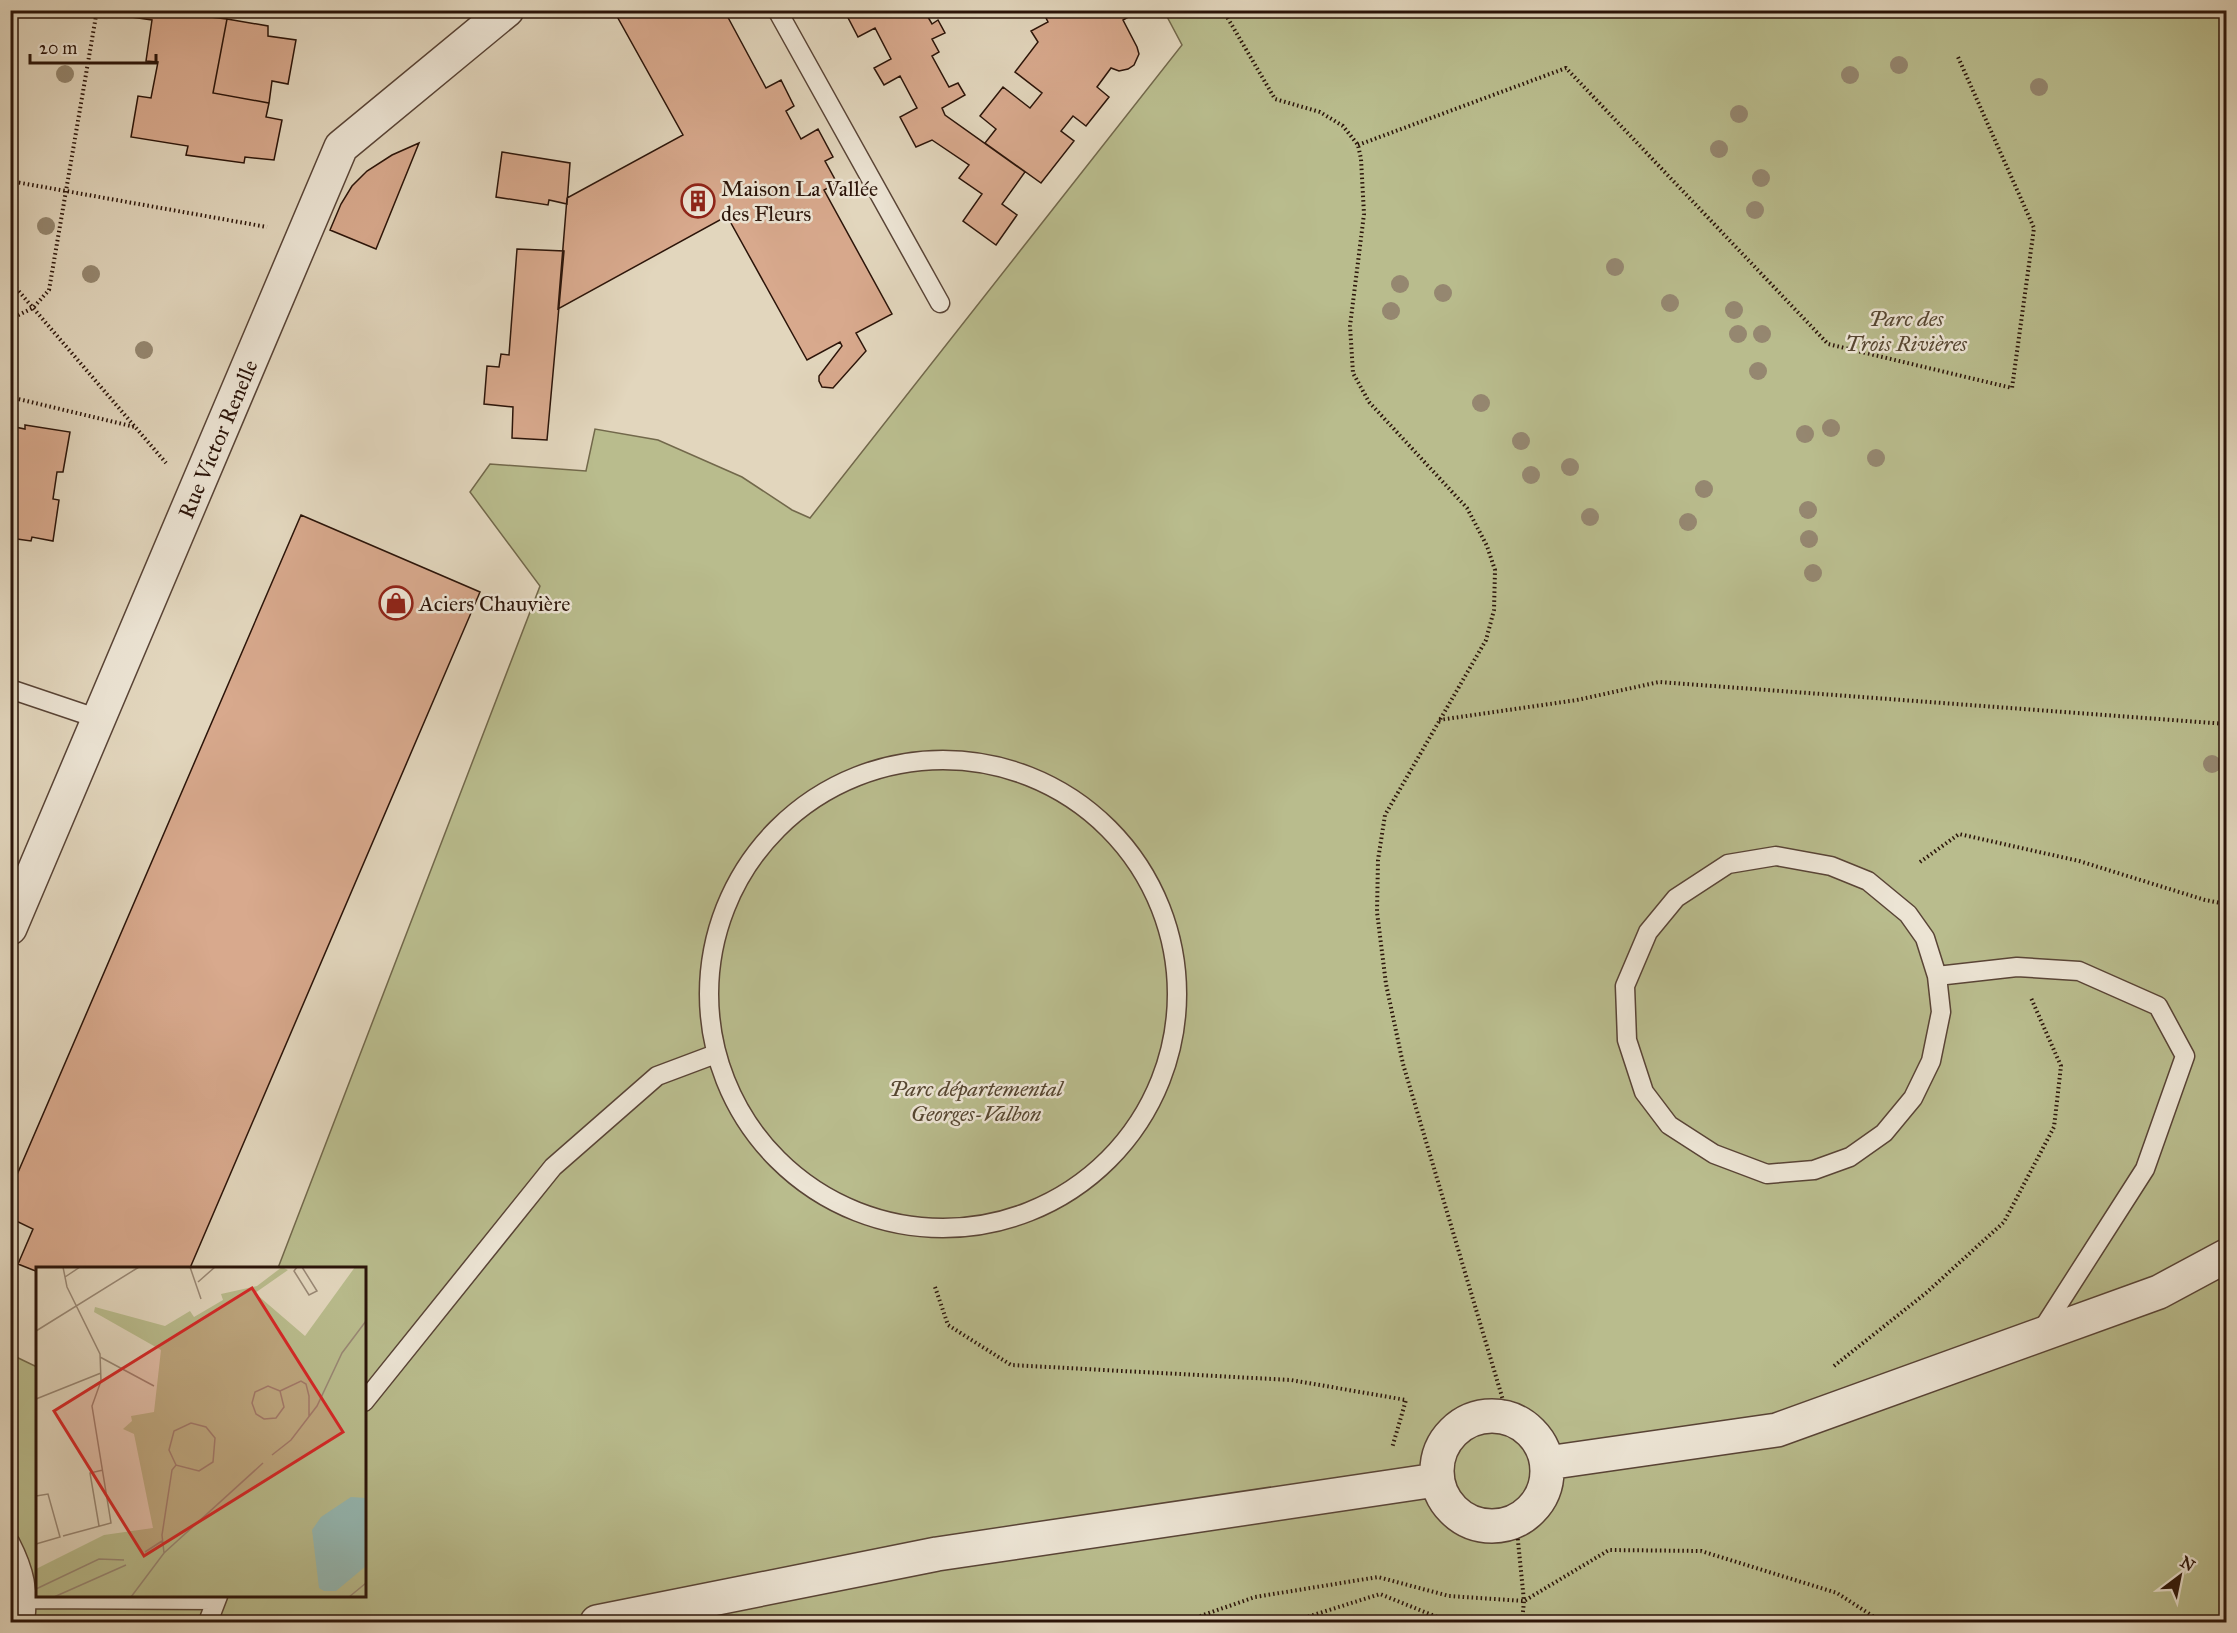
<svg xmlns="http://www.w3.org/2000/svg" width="2237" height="1633" font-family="'IM FELL Great Primer',serif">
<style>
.green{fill:#b9bc8d;stroke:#72684b;stroke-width:1.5}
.building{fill:#d8a98d;stroke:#2b1409;stroke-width:1.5}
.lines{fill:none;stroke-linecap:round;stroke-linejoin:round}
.lane-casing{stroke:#594436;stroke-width:21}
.street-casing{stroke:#594436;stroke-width:36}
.path{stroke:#2b1409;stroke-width:4;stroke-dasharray:1.5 3;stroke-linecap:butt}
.lane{stroke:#ece4d4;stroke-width:18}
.street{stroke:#ece4d4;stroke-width:33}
.tree{fill:#958770}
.labels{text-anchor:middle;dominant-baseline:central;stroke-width:5;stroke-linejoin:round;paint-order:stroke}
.poi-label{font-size:22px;fill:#2b1409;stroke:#ece4d4;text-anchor:start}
.park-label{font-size:22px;font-style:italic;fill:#564631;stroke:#ece4d4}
.street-label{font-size:22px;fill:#2b1409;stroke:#ece4d4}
.inset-road{fill:none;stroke:#998875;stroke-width:1.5}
.view{fill:#d62828;fill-opacity:0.15;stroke:#d62828;stroke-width:3}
.inset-edge{fill:none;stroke:#2b1409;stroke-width:3}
</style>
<rect width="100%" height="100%" fill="#e2d6bd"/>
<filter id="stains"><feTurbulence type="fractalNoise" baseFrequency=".00333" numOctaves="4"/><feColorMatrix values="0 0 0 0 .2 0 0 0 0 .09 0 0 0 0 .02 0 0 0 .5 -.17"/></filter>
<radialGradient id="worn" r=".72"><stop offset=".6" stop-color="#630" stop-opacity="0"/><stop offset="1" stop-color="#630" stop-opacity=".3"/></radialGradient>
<path class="green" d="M1164,11H2226V1622H11L10,1354L37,1367L38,1596H364V1268H278L540,586L470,492L490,464L586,471L595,429L658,440L742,477L792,510L810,518L1182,45Z"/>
<path class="building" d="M133,10H213L211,17L227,19L213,93L269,103L266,117L282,120L274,160L245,157L244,163L186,155L188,146L131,137L138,96L151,98L158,62L146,61L152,20L132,17Z
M724,10L766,88L781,80L794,106L786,111L801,139L818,129L833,157L825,161L837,183L824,190L892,314L856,333L866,351L833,388L822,387L819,381V376L842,346L840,342L807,360L727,216L558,309L567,198L683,135L614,11Z
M844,10H927L925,12L932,24L938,20L945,33L932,39L939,52L932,56L949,87L958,83L965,95L942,108L945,115L1025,172L1002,204L1017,215L996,245L963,221L982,194L959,178L969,165L932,140L916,147L900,117L917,108L900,76L884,85L874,68L891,59L875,28L858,37Z
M1060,10H1132L1134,14L1123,20L1137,47L1139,54L1134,65L1128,69L1119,71L1111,68L1097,87L1109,97L1086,126L1073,116L1061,131L1074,141L1041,183L985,143L996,129L980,116L1003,87L1030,108L1042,93L1015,72L1038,42L1031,31L1048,22L1046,18Z
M227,19L268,26V36L296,40L288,84L272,81L269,103L213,93Z
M419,143L376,249L330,230L341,204L352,186L367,171L392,155Z
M502,152L570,163L567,204L549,200L548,205L496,197Z
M517,249L564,251L547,440L512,438L513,407L484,404L487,366L499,367L501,354L509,355Z
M25,425L70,432L63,472H57L53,499L59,500L53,541L32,537L31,541L10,538V426L25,429Z
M301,515L480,592L190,1268H38V1272L18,1264L33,1229L10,1218V1191Z"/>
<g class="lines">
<defs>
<path id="lane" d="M777,10L940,303
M10,689L99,719
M709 994a234 234 0 1 1 468 0a234 234 0 1 1-468 0Z
M1937,976L1925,938L1908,914L1868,881L1831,866L1776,856L1728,864L1676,898L1648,932L1625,986L1627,1040L1644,1092L1669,1125L1714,1154L1767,1174L1814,1170L1850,1157L1884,1133L1913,1098L1931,1061L1941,1012L1937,976L2017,967L2079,971L2158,1006L2185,1056L2145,1169L2040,1333
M364,1402L553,1167L657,1076L713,1055
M10,1542C25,1571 29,1591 25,1622
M28,1599L215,1600
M208,1622L218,1596"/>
<path id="street" d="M10,928L341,147L507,10
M1437 1471a55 55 0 1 1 110 0a55 55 0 1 1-110 0Z
M1547,1463L1777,1430L2159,1292L2226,1256
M597,1622L937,1554L1436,1480"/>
</defs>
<use href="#lane" class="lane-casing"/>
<use href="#street" class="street-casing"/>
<path class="path" d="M1223,10L1275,99L1320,112L1343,126L1358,145L1361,159L1364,214L1350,326L1353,373L1369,402L1467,508L1487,546L1495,570L1494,610L1486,640L1385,815L1378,860L1377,912L1386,984L1403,1064L1508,1417
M1358,145L1566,68L1828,344L2012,388L2034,228L1958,57
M10,181L267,227
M10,281L166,463
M10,319L33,308L49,290L97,10
M10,397L135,427
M1439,720L1577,700L1659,682L2226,724
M1920,862L1959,834L2079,861L2205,900L2226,904
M935,1287L948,1325L1011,1365L1291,1380L1406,1400L1392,1448
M1834,1366L1926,1293L2004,1222L2054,1127L2061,1066L2031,998
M1516,1521L1524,1601L1522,1622
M1183,1622L1255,1597L1378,1577L1449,1596L1524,1601L1609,1550L1701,1551L1837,1593L1882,1622
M1291,1622L1380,1594L1442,1619L1446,1622"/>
<use href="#lane" class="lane"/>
<use href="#street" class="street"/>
</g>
<g class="tree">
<circle cx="1899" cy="65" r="9"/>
<circle cx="65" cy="74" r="9"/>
<circle cx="1850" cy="75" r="9"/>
<circle cx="2039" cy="87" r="9"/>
<circle cx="1739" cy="114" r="9"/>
<circle cx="1719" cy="149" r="9"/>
<circle cx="1761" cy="178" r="9"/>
<circle cx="1755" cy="210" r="9"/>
<circle cx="46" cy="226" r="9"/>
<circle cx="1615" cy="267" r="9"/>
<circle cx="91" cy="274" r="9"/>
<circle cx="1400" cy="284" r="9"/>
<circle cx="1443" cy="293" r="9"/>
<circle cx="1670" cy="303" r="9"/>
<circle cx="1734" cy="310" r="9"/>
<circle cx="1391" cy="311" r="9"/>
<circle cx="1738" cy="334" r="9"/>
<circle cx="1762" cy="334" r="9"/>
<circle cx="144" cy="350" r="9"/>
<circle cx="1758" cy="371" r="9"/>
<circle cx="1481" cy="403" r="9"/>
<circle cx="1831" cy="428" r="9"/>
<circle cx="1805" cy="434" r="9"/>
<circle cx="1521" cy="441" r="9"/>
<circle cx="1876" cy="458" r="9"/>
<circle cx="1570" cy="467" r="9"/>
<circle cx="1531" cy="475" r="9"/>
<circle cx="1704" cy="489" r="9"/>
<circle cx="1808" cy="510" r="9"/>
<circle cx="1590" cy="517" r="9"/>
<circle cx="1688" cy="522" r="9"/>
<circle cx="1809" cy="539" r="9"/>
<circle cx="1813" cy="573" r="9"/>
<circle cx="2212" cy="764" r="9"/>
</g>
<defs>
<symbol id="building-ring" viewBox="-11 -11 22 22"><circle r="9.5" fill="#ece4d4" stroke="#8f2418" stroke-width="1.5"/><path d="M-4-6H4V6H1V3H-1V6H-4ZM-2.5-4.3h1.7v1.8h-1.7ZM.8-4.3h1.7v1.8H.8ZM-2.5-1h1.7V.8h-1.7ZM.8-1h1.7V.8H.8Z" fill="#8f2418"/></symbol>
<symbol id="shop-ring" viewBox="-11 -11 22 22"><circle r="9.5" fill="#ece4d4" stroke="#8f2418" stroke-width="1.5"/><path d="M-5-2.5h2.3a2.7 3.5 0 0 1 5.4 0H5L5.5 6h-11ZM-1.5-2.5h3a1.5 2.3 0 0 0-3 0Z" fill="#8f2418"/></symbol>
</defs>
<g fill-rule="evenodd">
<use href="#building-ring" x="679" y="182" width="38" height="38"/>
<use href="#shop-ring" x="377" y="584" width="38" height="38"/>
</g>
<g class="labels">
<g class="poi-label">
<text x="721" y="188">Maison La Vallée<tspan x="721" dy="25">des Fleurs</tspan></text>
<text x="419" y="603">Aciers Chauvière</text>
</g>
<g class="park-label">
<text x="1906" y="318">Parc des<tspan x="1906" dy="25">Trois Rivières</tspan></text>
<text x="976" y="1088">Parc départemental<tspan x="976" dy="25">Georges-Valbon</tspan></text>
</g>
<g class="street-label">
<text transform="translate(218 439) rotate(-67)">Rue Victor Renelle</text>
</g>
</g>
<g transform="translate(36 1267)">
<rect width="330" height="330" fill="#e2d6bd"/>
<path d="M246,0L252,3L219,26L269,69L319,0H330V330H0V302L68,268L117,261L98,167L87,162L96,154L95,149L118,145L125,83L58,45L59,40L129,59L154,44L158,50L187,33L185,27L221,19Z" fill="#b9bc8d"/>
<path d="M315,230L330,231V299L300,324H288L283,321L276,263L285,250Z" fill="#95b9b4"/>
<path class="inset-road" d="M154,0L165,32M261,0L258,4L273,28L281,24L266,0M29,10L44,0M162,15L179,0M0,64L103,0M64,90L118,119M244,124L232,119L219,125L216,136L220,147L228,152L240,151L248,140L244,124L265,114L270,117L273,129V150M0,132L65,106M236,188L255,173L281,139L306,86L330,54M0,229L12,227L24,270L0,277M63,259L54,206L67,203M27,269L75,256L56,139L65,114L64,87L31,20L27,0M109,285L126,274M128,286L126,268L136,203L140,198L163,204L177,195L179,171L170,160L155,156L138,164L133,183L140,198M0,322L63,292L88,293M18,330L90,298M95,330L128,286L227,196M313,330L330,316"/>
<path class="view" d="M216,21L307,165L108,289L18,144Z"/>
<rect width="330" height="330" class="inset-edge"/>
</g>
<rect width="2237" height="1633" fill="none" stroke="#e2d6bd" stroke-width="36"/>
<rect x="12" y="12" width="2213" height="1609" fill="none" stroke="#2b1409" stroke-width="3"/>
<rect x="18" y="18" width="2201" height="1597" fill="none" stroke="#2b1409" stroke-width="1.5"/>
<g transform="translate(2180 1576) rotate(32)" stroke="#ece4d4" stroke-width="4.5" paint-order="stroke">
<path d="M0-4.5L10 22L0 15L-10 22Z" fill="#2b1409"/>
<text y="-9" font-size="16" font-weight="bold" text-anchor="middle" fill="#2b1409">N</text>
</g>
<path d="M30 54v9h126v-9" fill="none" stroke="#2b1409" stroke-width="3"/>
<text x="39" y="54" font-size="18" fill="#2b1409" stroke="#ece4d4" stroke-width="4.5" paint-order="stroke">20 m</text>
<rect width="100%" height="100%" filter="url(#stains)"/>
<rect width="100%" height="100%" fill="url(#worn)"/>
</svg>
